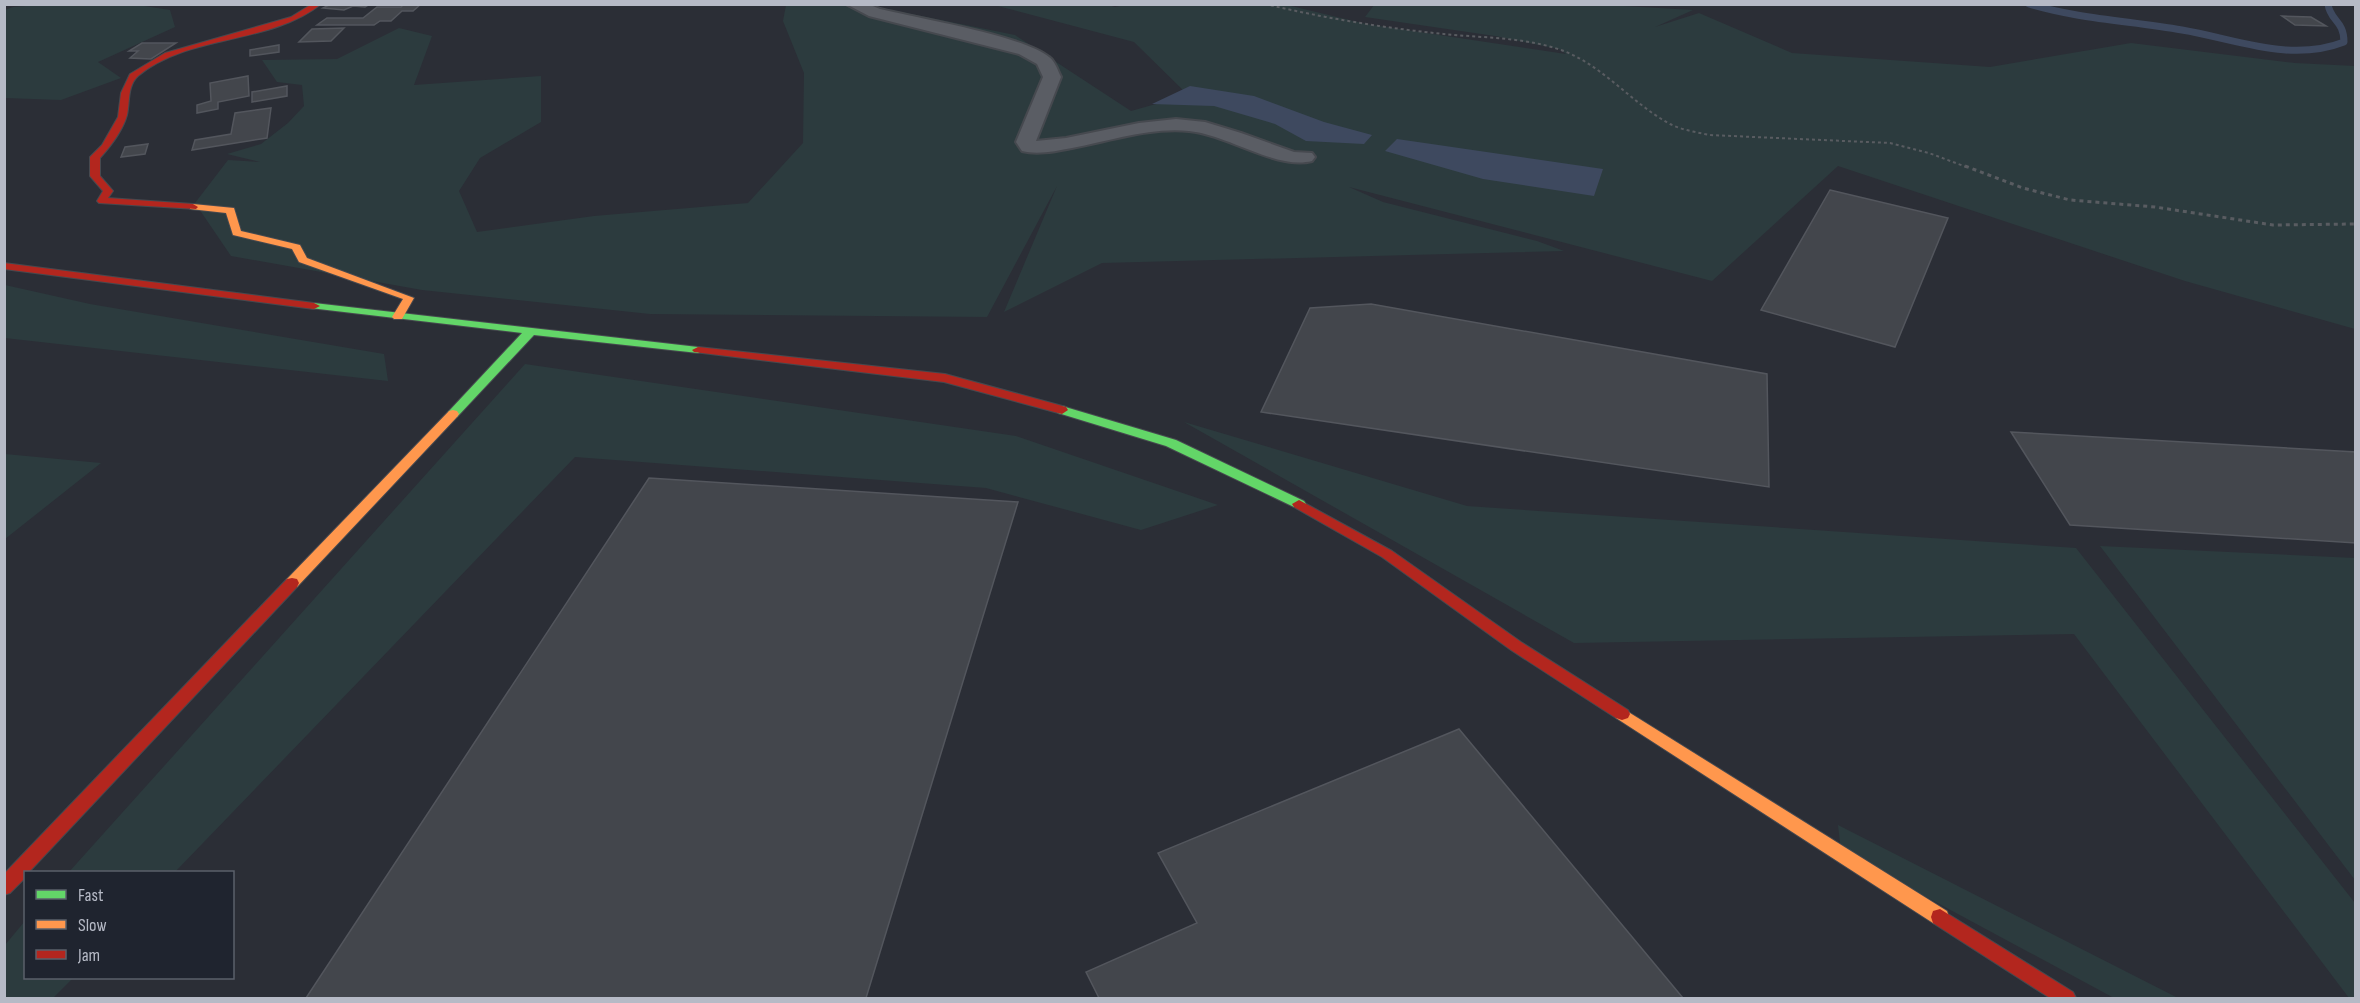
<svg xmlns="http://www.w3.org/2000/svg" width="2360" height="1003" font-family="'Sofia Sans Condensed',sans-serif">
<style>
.green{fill:#2c3b3e}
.water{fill:#3e495f}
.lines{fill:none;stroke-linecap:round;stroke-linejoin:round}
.stream{stroke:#3e495f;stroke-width:7}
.building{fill:#43464c;stroke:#53565d;stroke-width:1.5}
.street-casing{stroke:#46494f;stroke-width:4}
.fast-casing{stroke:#46494f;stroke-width:2}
.slow-casing{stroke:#46494f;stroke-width:2}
.jam-casing{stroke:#46494f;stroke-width:2}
.path-far1{stroke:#595c61;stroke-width:2;stroke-dasharray:3 3;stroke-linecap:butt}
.path{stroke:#595c61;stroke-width:3;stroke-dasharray:4 4;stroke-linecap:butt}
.street{fill:#5a5d64;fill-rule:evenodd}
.fast{fill:#63d668;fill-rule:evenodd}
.slow{fill:#ff974d;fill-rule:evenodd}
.jam{fill:#b3261e;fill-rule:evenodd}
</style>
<rect width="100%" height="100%" fill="#2b2e36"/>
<path class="green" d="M49,4L138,5L170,10L175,27L98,62L121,78L61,100L5,98V10L13,7Z
M1105,4L1115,7L1129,4L1287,5L1366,24L1566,54L1559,49L1495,36L1365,17L1374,5L1590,4L1693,10L1655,27L1699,13L1792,53L1990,67L2131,43L2295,63L2355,66V329L2185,281L1838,166L1712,281L1349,187L1383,202L1537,241L1564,251L1102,263L1004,312L1057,186L987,317L650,314L422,290L231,256L195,203L228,160L260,162L227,154L261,144L288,123L304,106L302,85L277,82L262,60L337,59L399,28L432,36L414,85L541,76V122L480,158L459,191L477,232L594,216L748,203L803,143L804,73L783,21L786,5H867L1015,35L1131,111L1188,95L1134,42L994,5Z
M5,285L90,304L384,354L388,381L5,338Z
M525,364L1016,436L1218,505L1141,530L986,488L575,457L175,872H69Z
M1184,422L1467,506L2076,548L2355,903V998H2349L2074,634L1574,643Z
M5,454L101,463L5,539Z
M2100,546L2355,558V880Z
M1838,825L2178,998H2114L1841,851Z
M25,921L26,978H73L53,998H5V945Z"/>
<path class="water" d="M1190,86L1254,96L1324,122L1372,135L1364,144L1306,141L1275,124L1214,106L1152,104Z
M1397,139L1603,169L1594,196L1483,179L1385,151Z"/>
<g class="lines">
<path class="stream" d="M2029,4C2079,19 2131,21 2182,30C2236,39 2290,63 2344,42C2344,20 2330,21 2328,4"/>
</g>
<path class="building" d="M331,4H370L365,7L353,6L344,10L323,8Z
M404,4H421L413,11H402L391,21H380L374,25H317L327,18H363L377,7H401Z
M2282,16L2311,17L2326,26L2295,25Z
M344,28L331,41L299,42L312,29Z
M142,43H176L151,59L130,58L138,51H129Z
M279,45V52L250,56V50Z
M248,76L249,96L218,102V109L197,113V105L211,101L210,83Z
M287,86V96L252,102V92Z
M271,108L267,138L192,150L195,140L231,134L235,113Z
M148,144L145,154L121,157L125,147Z
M1830,190L1948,218L1895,347L1761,310Z
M1371,304L1767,374L1769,487L1261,412L1310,308Z
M2011,432L2356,452V543L2070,525Z
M649,478L1018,502L866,998H306Z
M1459,729L1683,998H1099L1086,972L1197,923L1158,853Z"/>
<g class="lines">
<defs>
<path id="street" d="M846,4H868L880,9C917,18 1024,36 1049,57C1055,61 1058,71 1061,77L1036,141L1066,138L1139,123L1176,119L1205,122L1241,133L1294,152L1312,153L1315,157L1312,161C1276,170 1229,135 1189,131C1150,127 1110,141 1072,148C1056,151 1038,155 1022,151L1016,142L1043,77L1037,64L1019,54L869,16Z"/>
<path id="fast" d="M314,303L698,347L704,350L698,353L534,335L457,417H449L447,414L449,411L522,333L310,308L308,306Z
M1062,406L1176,440L1304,501L1306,504L1304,507H1294L1166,446L1058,413L1056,410Z"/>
<path id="slow" d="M193,204L234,208L241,231L300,245L307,258L414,298L402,319H394L392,317L403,299L299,262L292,249L233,235L226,213L190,209V205Z
M453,410L457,411L459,414L457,417L297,587H287L285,583L287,579L449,411Z
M1622,708L1947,911L1949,917L1947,923L1940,925L1933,923L1616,718L1614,714L1616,710Z"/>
<path id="jam" d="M312,4H321C270,45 188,34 138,76C127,86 130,103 127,115C123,130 110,147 100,158V176L113,191L108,198L193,204L198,207L196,209L99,203L97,201L103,191L90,176V157L102,145L118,117L121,93L130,74L165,53L291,17Z
M4,263L314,303L320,306L314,309L4,269Z
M698,347L945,374L1066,407L1068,410L1062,414L944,382L694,352L692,350Z
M1299,500L1392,551L1521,642L1628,710L1630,714L1628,718L1622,720L1616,718L1511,650L1382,557L1294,507L1292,504Z
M292,578L297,579L299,583L297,587L29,872H26V877L10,893L4,895V874L287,579Z
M1940,909L2073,992L2076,998H2050L1933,923L1931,917L1933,911Z"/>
</defs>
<use href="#street" class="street-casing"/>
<use href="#fast" class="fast-casing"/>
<use href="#slow" class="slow-casing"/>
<use href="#jam" class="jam-casing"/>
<path class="path-far1" d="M1265,4C1324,18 1384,28 1444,34C1483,38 1524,37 1561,50C1603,65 1631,103 1670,124C1682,130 1696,132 1709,135L1890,143L1929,153L1969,168"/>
<path class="path" d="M1965,166L2023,188L2070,200L2155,207L2273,225L2356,224"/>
<use href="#street" class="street"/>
<use href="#fast" class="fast"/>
<use href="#slow" class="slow"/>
<use href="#jam" class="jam"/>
</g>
<rect width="2360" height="1003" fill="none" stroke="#b6bac6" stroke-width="12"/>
<rect x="24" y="871" width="210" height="108" fill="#1f242f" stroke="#5b606b" stroke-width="1.5"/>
<rect x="36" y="890" width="30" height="9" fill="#63d668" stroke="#5b606b" stroke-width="1.5"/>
<text x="78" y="901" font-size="18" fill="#b6bac6">Fast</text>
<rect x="36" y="920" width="30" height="9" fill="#ff974d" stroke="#5b606b" stroke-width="1.5"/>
<text x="78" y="931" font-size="18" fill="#b6bac6">Slow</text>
<rect x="36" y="950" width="30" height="9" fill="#b3261e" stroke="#5b606b" stroke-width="1.5"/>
<text x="78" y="961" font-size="18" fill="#b6bac6">Jam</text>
</svg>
